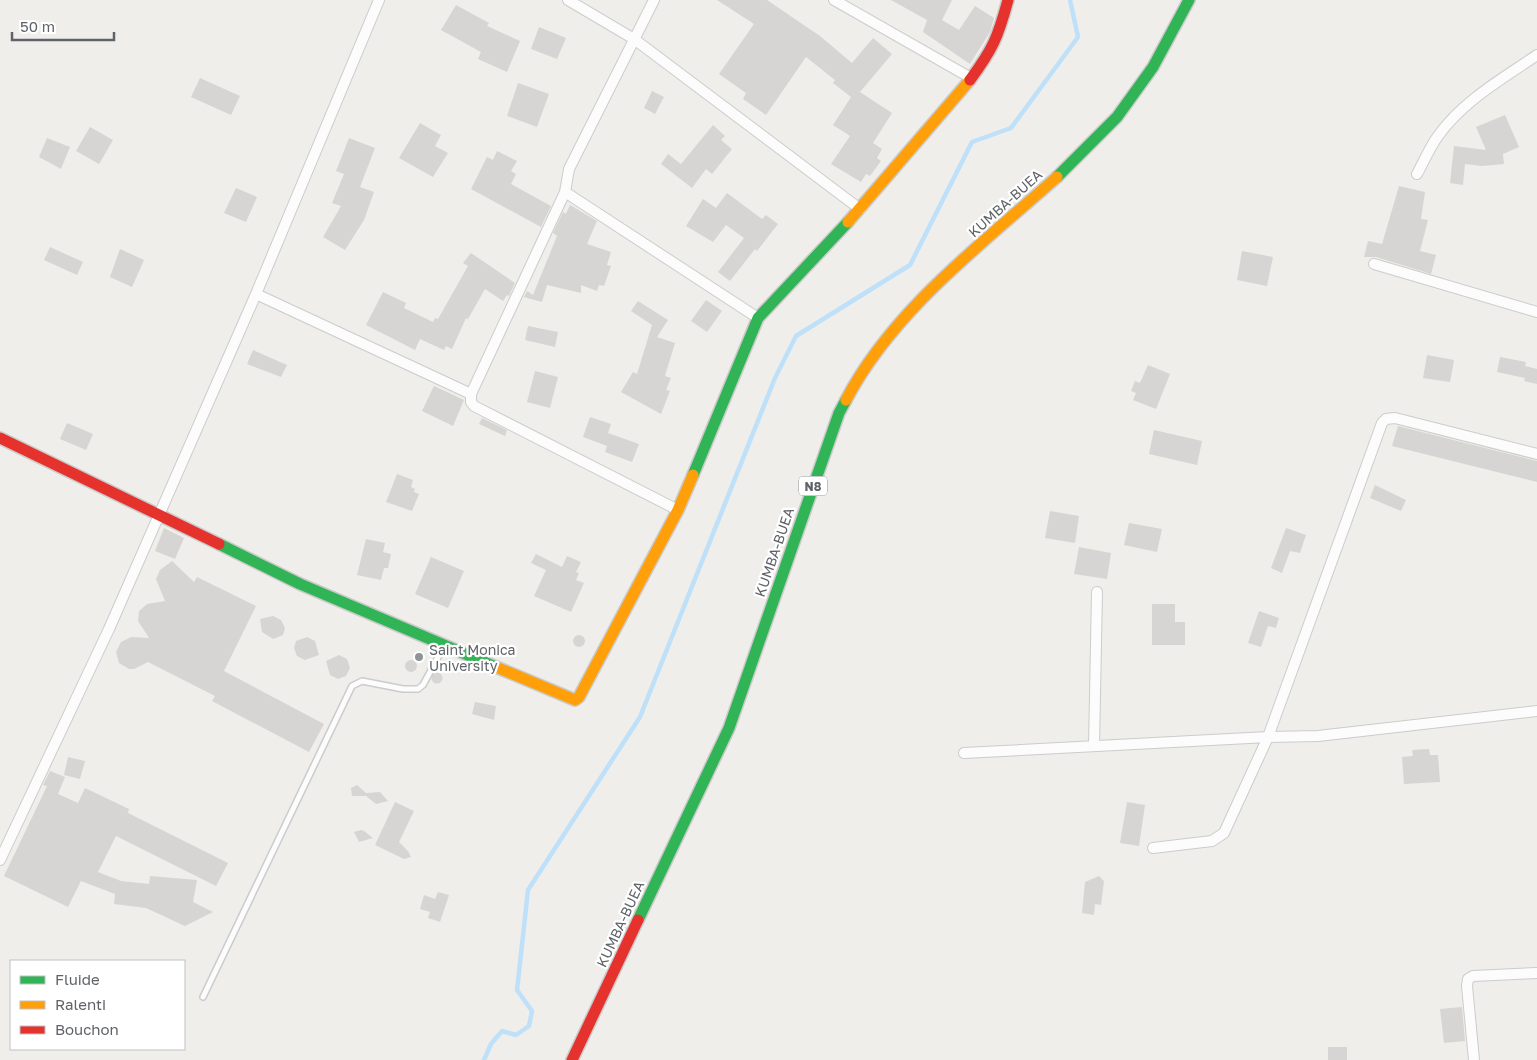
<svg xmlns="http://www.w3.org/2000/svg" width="1537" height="1060" font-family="'Golos Text',sans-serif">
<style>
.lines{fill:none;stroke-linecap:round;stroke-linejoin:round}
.stream{stroke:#bfe0f9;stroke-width:4.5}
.building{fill:#d6d5d3}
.lane-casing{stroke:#cbcccc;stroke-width:8}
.street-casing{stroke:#cbcccc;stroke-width:12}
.fast-casing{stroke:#cacacb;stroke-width:14}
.slow-casing{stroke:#cacacb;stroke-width:14}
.jam-casing{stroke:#cacacb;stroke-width:14}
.lane{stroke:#fdfcfc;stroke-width:5}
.street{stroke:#fdfcfc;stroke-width:10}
.fast{stroke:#30b455;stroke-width:11}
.slow{stroke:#ff9f0a;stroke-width:11}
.jam{stroke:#e5322d;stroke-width:11}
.poi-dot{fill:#919496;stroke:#fff;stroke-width:2}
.labels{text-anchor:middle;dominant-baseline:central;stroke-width:4.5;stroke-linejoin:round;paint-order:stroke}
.shield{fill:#fff;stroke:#8f9295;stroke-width:1}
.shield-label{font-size:12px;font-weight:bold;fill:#5f6368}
.street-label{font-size:14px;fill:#5f6368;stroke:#fff}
.poi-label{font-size:14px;fill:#5f6368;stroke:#fff;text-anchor:start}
</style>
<rect width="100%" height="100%" fill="#efeeea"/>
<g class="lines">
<path class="stream" d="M484,1060L491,1044L502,1031L516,1035L529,1026L532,1011L517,990L528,890L640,717L775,378L796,336L910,265L972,142L1011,128L1078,37L1070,0"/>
</g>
<path class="building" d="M717,0H767L820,36L852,63L873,38L892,54L860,92L892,113L873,143L882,149L877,158L881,161L870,176L866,174L861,182L831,164L850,136L833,125L851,97L833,83L835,80L806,57L766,115L743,99L746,93L719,74L754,24Z
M891,0H952L942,20L959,30L975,6L994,18L990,32L970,64L923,32L927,20Z
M456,5L489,23L487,26L520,41L507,72L478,59L481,52L441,30Z
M539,27L566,38L557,59L531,49Z
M200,78L240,96L231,115L191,97Z
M518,83L549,94L537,127L507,116Z
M652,91L664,97L655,114L644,108Z
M1505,115L1519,147L1503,154L1504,164L1482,166L1465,164L1463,185L1450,183L1454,146L1486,150L1476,127Z
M420,123L441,135L435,146L448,153L433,177L399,158Z
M713,125L725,136L721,140L732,149L712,174L706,169L692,188L661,164L668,154L681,164Z
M90,127L113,140L99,164L76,151Z
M47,138L70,147L61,169L39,157Z
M349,138L375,148L360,187L374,192L364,220L345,250L323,237L341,206L332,203L344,174L336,171Z
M497,151L517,161L511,171L516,174L511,184L551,206L541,227L471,189L487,157L493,160Z
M1399,186L1425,192L1421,219L1428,220L1420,251L1436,255L1431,274L1376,257H1364L1368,241L1382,244Z
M236,188L257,197L246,222L224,213Z
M727,193L762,219L766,215L778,224L757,251L755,249L730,281L718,272L744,238L726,225L713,242L686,226L703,199L716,208Z
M570,205L597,221L587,244L611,252L607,265L611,266L604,286L599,285L597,291L581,285V293L547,285L542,302L524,297L527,291L533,295L557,236L553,233L563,212L566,214Z
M50,247L83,262L77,275L44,260Z
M120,249L144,260L132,287L110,277Z
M1242,251L1273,257L1267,286L1237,280Z
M471,253L515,283L509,296L507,295L503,301L485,289L468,319L466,318L452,349L446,346L444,350L420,339L415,350L366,325L383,292L406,303L404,308L433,322L435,318L438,319L468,266L463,263Z
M706,300L722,311L707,332L691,321Z
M638,301L668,320L657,337L675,343L665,376L671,378L666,390L670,391L661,414L621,392L633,372L637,374L652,325L631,311Z
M528,326L558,332L555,347L525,340Z
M253,350L287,365L281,377L247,364Z
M1427,355L1454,360L1450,382L1423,378Z
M1500,357L1526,362L1525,366L1537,369V384L1524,381L1525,378L1497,372Z
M1148,365L1170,374L1156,409L1133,400L1136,393L1131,391L1135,381L1140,383Z
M535,371L558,377L550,408L527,402Z
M434,386L464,400L453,426L422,411Z
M590,417L611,424L608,433L639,444L632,462L605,452L607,446L583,437Z
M482,418L507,430L505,436L479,424Z
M67,423L93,434L86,450L60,439Z
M1398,426L1537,461V482L1392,446Z
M1154,430L1202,441L1197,465L1149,454Z
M397,474L413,480L411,487L415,489L414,492L419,494L412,511L386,502Z
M1375,485L1406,500L1401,511L1370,498Z
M1050,511L1079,516L1075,543L1045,538Z
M1129,523L1162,529L1157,552L1124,545Z
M164,528L184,538L175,559L155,551Z
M1286,528L1306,535L1300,553L1290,551L1282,573L1271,568Z
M366,539L385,543L383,552L391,554L388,568H384L381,580L357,575Z
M1079,547L1111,553L1107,579L1074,574Z
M536,554L562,567L567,556L581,562L576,572L579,573L576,580L584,583L571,612L534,596L546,570L531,563Z
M431,557L464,571L448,608L415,594Z
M172,561L194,582L197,577L256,606L224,671L324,724L309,752L212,701L215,696L148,662L134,669H129L119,663L116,652L121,642L131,637L149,638L138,621L139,611L147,604L165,601L156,579L160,570Z
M1152,604H1175V622H1185V645H1152Z
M1259,611L1279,618L1276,628L1268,626L1261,647L1248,643Z
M273,616L281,620L285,628L283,635L273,639L262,632L260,619Z
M573 641a6 6 0 1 1 12 0a6 6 0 1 1-12 0Z
M307,637L315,641L319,655L305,660L297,656L294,648L296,641Z
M339,655L347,659L350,668L346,676L338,679L330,675L326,661Z
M405 666a6 6 0 1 1 12 0a6 6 0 1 1-12 0Z
M431.5 678a5.5 5.5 0 1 1 11 0a5.5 5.5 0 1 1-11 0Z
M475,702L496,706L494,720L472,714Z
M1429,749L1430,755H1438L1440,782L1404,784L1402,757L1413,756L1412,750Z
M68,757L85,761L80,779L64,775Z
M50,771L65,777L58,794L78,803L85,788L129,809L128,813L228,863L216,886L116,836L98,872L121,881L149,884L150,876L197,880L193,902L213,912L185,926L146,908L114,904L115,894L81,881L68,907L4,876L47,786L43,785Z
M357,785L366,793L380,792L388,801L376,804L366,796H352L351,788Z
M395,802L414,811L399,842L408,851L411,857L404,859L375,845Z
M1127,802L1145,805L1139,846L1120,843Z
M361,830L364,831L373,838L359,842L354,832Z
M1099,876L1104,881L1101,905L1095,904L1094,915L1082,913L1085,882Z
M438,892L449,895L440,922L428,918L430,912L420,909L424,895L435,899Z
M1462,1007L1465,1041L1444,1043L1440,1009Z
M1328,1047H1347V1060H1328Z"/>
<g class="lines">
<defs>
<path id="lane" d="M203,997L352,686L362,681L403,689H418L423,685L444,646"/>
<path id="street" d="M568,0L634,39L860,209
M654,0L569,169L565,192L471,394V402L474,406L678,510
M834,0L971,78
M1417,174C1424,161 1430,147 1438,136C1463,101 1502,79 1537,55
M565,192L758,318
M1374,264L1537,312
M256,294L471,394
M1094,746L1097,592
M964,753L1268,737L1318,736L1537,711
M1153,848L1212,841L1224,833L1268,737L1382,423L1386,419L1395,418L1537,454
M0,860L109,629L256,294L379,0
M1474,1060L1467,986L1468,979L1473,976L1537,973"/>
<path id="fast" d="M1057,177L1117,117L1153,67L1189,0
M693,475L758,318L848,222
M219,544L300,584L496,667
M638,920L729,728L839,413L846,400"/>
<path id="slow" d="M848,222L970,80
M846,400C893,310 983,243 1057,177
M496,667L575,700L579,697L678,510L693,475"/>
<path id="jam" d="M970,80C993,49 998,37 1008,0
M0,438L219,544
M572,1060L638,920"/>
</defs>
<use href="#lane" class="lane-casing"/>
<use href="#street" class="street-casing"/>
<use href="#fast" class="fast-casing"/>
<use href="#slow" class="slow-casing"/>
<use href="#jam" class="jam-casing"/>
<use href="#lane" class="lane"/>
<use href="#street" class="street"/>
<use href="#fast" class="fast"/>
<use href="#slow" class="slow"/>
<use href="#jam" class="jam"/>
</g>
<circle class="poi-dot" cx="419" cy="657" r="5"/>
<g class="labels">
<rect class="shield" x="799" y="476.5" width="28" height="19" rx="4"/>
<g class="shield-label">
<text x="813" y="486">N8</text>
</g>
<g class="street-label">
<text transform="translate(1005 203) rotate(-42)">KUMBA-BUEA</text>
<text transform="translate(774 552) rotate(-71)">KUMBA-BUEA</text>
<text transform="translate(620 924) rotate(-65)">KUMBA-BUEA</text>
</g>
<g class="poi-label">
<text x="429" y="649">Saint Monica<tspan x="429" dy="16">University</tspan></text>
</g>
</g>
<rect x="10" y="960" width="175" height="90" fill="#ffffff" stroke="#bfc1c3"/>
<rect x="20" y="976" width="25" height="8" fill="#30b455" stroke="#bfc1c3"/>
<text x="55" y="985" font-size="15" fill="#5f6368">Fluide</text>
<rect x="20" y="1001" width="25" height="8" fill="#ff9f0a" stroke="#bfc1c3"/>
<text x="55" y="1010" font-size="15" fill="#5f6368">Ralenti</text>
<rect x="20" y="1026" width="25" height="8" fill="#e5322d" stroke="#bfc1c3"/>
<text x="55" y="1035" font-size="15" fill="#5f6368">Bouchon</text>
<path d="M12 32v8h102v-8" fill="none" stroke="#5f6368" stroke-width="2.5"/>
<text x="20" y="32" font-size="15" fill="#5f6368" stroke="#ffffff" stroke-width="4" paint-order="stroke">50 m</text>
</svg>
